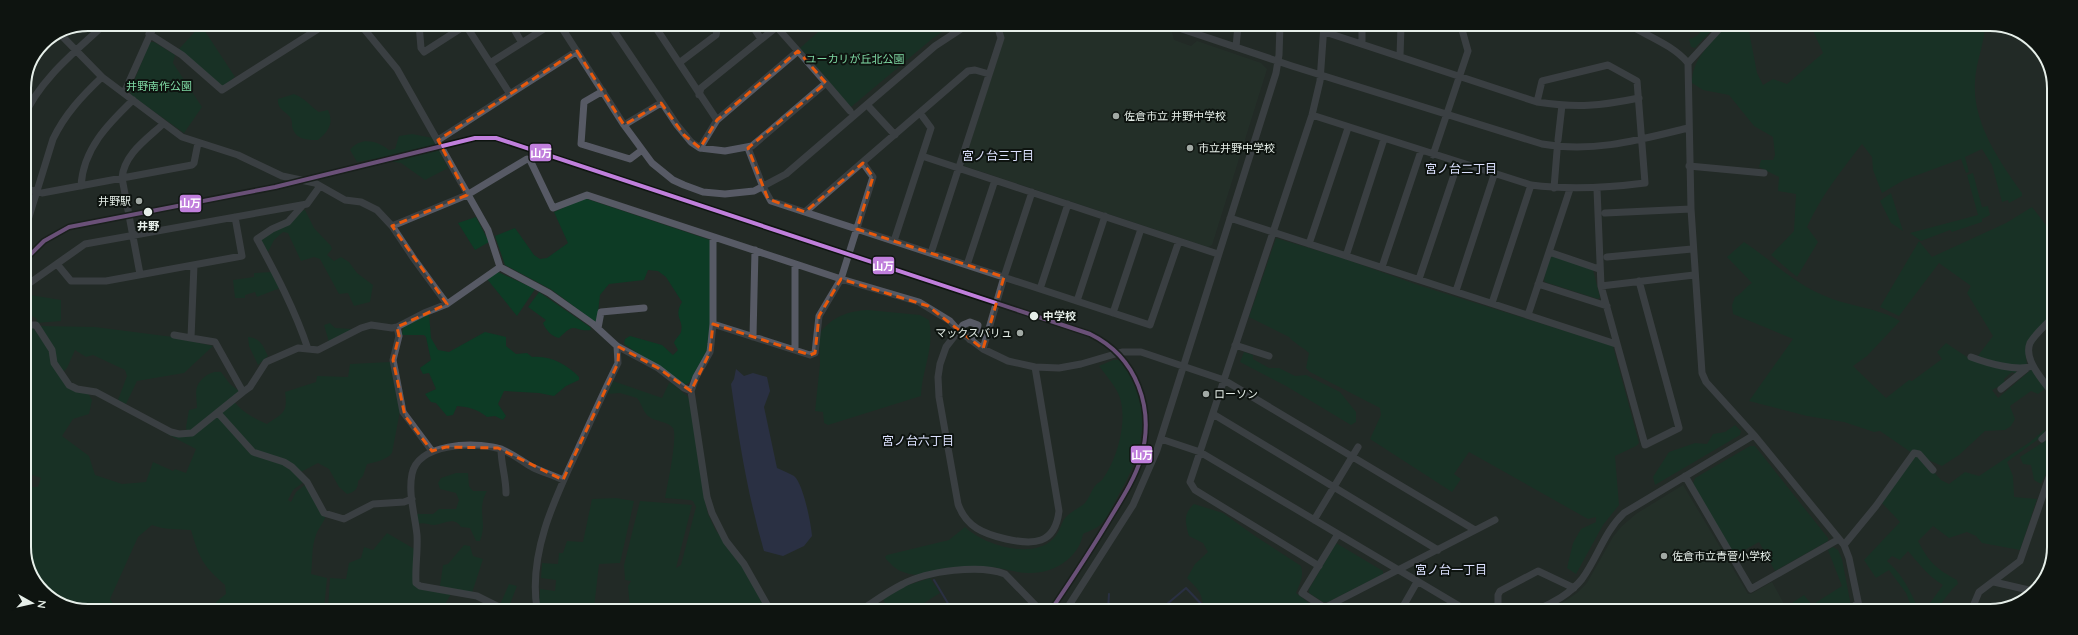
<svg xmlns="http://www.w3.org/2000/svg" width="2078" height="635" font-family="Quicksand,'Noto Sans JP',sans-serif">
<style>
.built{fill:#25362c}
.green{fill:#0d3b25}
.water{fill:#333966}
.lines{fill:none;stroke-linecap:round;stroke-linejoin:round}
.stream{stroke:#333966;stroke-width:2}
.minor{stroke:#575a65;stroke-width:7}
.metro-1-casing{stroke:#0e1410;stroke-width:7}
.metro-1{stroke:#c07fdc;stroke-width:4}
.marked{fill:none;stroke:#e8590c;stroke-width:3;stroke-dasharray:8 5;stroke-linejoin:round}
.poi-dot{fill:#a2aaa5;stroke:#0e1410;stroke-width:1.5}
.stop-dot{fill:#e6efe9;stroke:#0e1410;stroke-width:1.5}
.labels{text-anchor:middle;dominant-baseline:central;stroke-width:4;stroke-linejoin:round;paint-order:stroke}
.park-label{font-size:11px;fill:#7ed8a3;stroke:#0e1410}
.poi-label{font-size:11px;fill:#e6efe9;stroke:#0e1410;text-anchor:start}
.stop-label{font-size:11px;font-weight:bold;fill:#e6efe9;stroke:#0e1410}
.neighbourhood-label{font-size:12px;fill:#dbe0fd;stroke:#0e1410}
.rim{fill:none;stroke:#e6efe9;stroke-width:2}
.line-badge{stroke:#0e1410;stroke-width:1.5}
.badge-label{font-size:11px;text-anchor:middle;font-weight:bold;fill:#fff}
</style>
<rect width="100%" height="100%" fill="#232a26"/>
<path class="built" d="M1000,25H1148L1172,32L1174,40L1191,46L1197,41L1261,63L1267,69L1212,245L1208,247L965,166L964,163L1004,38Z
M1683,485L1748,594H1751L1772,582L1788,611L1555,610L1556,607L1577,593L1587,583L1613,537L1621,527L1636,514Z"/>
<path class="green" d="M201,25L235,77L223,86H219L179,49Z
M826,25H952L932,39L851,107L800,48Z
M1702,26H1716L1695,48L1691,47L1689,39C1696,37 1702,34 1702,26Z
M1726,26H1748L1757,73L1763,85L1773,79L1787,84L1823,53L1811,26H1985C1984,45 1976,62 1975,81C1972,122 1999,161 2022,193V196L2009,203L2008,200L2002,202L1992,165L1982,149L1965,157L1969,172L1966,173L1961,159L1904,180L1882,193L1873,170L1872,157L1862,144C1841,171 1821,196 1807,227L1818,242L1797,277L1771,255L1794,231L1796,194L1778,191L1779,177L1759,167L1761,160H1773L1775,155L1773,137L1754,126L1729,95L1703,90L1692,83C1692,58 1711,44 1726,26Z
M150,42H154L175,55L173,63L202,107L184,133L131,95L130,91Z
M294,94C305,98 310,106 319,112L328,110C334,123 329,131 318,140C307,140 295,140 292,126C292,123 292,120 290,117C285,111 277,109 278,99Z
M412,134L433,138L448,168L425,180L401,163L374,159L357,162L350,150C360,137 376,140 389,150L395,149L399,136Z
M1973,173L1982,207L1988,206L1990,215L1982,219V222L1952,232L1950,230L1921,241L1910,233L1978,215L1967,175Z
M1891,193L1903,231L1891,223L1880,201Z
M582,199H587L710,240V324L707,351L689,383L685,385L624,344L625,339L630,336L662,345L673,355L678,350L674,343C675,339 680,335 681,332C684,319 673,317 682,302L666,277L658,271L648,270L644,280L609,284L600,295L597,321L595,322L552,290L505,265L495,236L515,228L534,255L540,259L547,258L568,243L554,212Z
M2032,207L2053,234V314L2026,355L2027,366L1989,362L1977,357L1993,336L1967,293L1971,286L1939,263L1899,316L1880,307L1919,241L1932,257L2006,223Z
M305,210L314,228L331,246L332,249L327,255L334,261L341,257L349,262L357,273L373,285L370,302L354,306L348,293L339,294L320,259L314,257L301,261L288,233L283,232L274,240L268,252L261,240L301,211Z
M476,217L489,242L475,250L458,223Z
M1276,238L1342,258L1421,286L1613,346L1639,443L1636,446L1615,456L1619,505L1603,525L1576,574L1567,568L1573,543L1581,529L1596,522V517L1588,519L1469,452L1454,474L1461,479L1452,492L1370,439L1381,415L1380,408L1310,372L1306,368L1309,353C1303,347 1295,344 1289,337L1249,317Z
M1744,242C1771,260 1795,284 1825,296C1850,307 1876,307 1900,321L1867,356L1853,366L1886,398L1909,380L1912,381L1942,359L1937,352L1946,343L1970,359L2016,369V374L2012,372L2004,379L2005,383L1992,390L1998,398L2032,369L2046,388L2038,394L2031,391L2010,406L2015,419L2011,426L2005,430L1985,431L1959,455L1942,466L1912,453L1880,431L1874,432L1844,422L1807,416L1749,401L1793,339L1733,314L1732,305L1735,297C1742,294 1745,287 1752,283L1727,257Z
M1554,256L1593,270L1600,297L1598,299L1545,282L1544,280L1549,258Z
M272,272L280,288L257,297L255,292L245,295V298H235L233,280L254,277V273Z
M498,272L535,289L517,316L487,279Z
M539,292L590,327L591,330C572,332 577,320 559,338C552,337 545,329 543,323L546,320L528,307Z
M24,294L61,300V321L36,323L37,319L24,311Z
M868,310L920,315L929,320C935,349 922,368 921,396L828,425L824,423L823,412L815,411L820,364L819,334C832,317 847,311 868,310Z
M429,314L431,338L438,350L449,352L485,332L506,337V346L516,354L527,353L532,357C549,355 567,364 579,377V380L566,386L554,396L539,393L504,391L498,404L506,416L503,420L495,416L487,417C477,409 469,407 457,406L453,415L447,416L436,403L431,402L425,394L436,389L429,373L423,374L420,368L431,360L426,337L424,335H402L403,326Z
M330,323L335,328L353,329L329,342L324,325Z
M40,326L95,327L173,337L213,346L184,373L137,381L126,404L118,400L127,376L125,370L93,355L86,357L75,350L67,368L63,372L54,360Z
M24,328H33L51,351L64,383L88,393L92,400L89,414L73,419L62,436L89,456L95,475L122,484L146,482L153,462L173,471L175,469L186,473L196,449L167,434L187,435L186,427L189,410L197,408C197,402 195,392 197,387C200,378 211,370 221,372L230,384L239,391L232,399C242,412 253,418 267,424C283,413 288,413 285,392L316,382L317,376L348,377L350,364L390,362L400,411L392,453C386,460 376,462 367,464L363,476L358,481C358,489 355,492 347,494L339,487L329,469L318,463L297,474L304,482L293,490L288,500L291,502L296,492L306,484L326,515C324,523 318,528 316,535C311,548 313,561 311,574L327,578L324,609H212L216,602L226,594L225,585C203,566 199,558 191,530C178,529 163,530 152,525L138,537L110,599L115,606L114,609H71L40,589L24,551V487H38L41,478L24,472Z
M248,337C261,338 263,346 268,356L258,365L249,346Z
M1244,352L1253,355V359L1269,368H1279L1295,376L1306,375L1340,392L1356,412V422L1351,425L1286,386L1240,362Z
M1113,360H1120C1155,402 1145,450 1119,494C1114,503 1109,516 1102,523C1098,528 1089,531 1083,534C1079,558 1053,574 1029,573C1015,573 1001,567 987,567C964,566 923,581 903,572C896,570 891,564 886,559L885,557L887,555L949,540L965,527C984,545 1032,560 1053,539C1060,533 1061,521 1067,516C1072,511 1079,508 1084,504C1089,499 1091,491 1095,486C1097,483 1100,482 1102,480C1118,459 1130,415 1117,391C1112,382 1105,374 1099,366Z
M613,381L662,398L669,383L671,382L687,396L691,402L704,497L708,514L715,529L742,566L766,610L630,609L628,586L631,581L625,580L624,565L640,501L692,505L676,568L681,565L696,507L693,501L690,500L665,498C667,487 678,436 673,428C668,421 655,422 648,416C643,412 642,404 637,398L620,393L607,394Z
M1735,425L1741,431L1740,435L1655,485L1653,477L1669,452L1695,443L1707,444L1713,434L1725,432Z
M2044,430L2045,431L2040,438L2007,462L2013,476L2014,497L2037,499L2020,550L1982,543L1976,536L1967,532L1949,538L1933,526L1918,541C1929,562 1936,569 1957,580L1958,584C1951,589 1941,604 1936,611H1922L1928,606L1943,585C1928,576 1919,564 1908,551L1900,560L1892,556L1887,561C1903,575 1911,592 1919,611H1913L1906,593L1889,570L1876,578L1864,560L1900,522L1882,503L1914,455H1919L1941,480L1949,484L1965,472L1979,476L2030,442Z
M2052,434V461L2041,484L2034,480L2031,465L2023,464L2020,457L2051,437Z
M1750,446H1755L1828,538V541L1775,571L1759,542L1734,556L1693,484L1695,478Z
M456,473H468L469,486L473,491H487C476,511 488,521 480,541H476L470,528L461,527C454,516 444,524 434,525C428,525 424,522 418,524L416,514H433L439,509H456L459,500L456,493L440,489L438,483L441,478Z
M616,498L634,501L620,563L599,564L594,608L539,603L540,589L555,591L556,580L541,578L542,563L558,564L559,553H563L567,541L583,542L592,499Z
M1194,504L1223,513L1255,536L1301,566C1304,577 1300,583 1296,593L1318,610H1214C1198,604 1205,600 1198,590C1195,586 1191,582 1187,578L1195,564L1208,552L1203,543L1189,536C1185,522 1183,514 1194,504Z
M387,533L416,550L414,584L451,594L442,609H427L422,606L421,609H328L330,578L346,579L349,563L361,558L364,547L373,550Z
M1336,543L1383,571V574L1328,602H1323L1309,593V589Z
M464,545L470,546L473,556L483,559L472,593L440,586L443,565L448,564Z
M1833,547L1838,550L1842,559L1851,606L1845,611H1788L1786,607L1804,595L1812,605L1842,586L1828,550Z
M930,578L940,593L913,610H888L883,599L905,586Z
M509,584L517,586L508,609L500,605Z"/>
<path class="water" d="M736,369L744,376L753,373L767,377L770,391L764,407L777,468C783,471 789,473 794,476C803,483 811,523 812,536L804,546L783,556L764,551C748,496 739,441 731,384L734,379Z"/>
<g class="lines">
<path class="stream" d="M934,580L952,610
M1108,610L1109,594
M1160,610L1186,588L1207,610"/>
<path class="minor" d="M360,24L397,69L488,230L500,267L549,293L593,324L617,346L618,363C604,391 591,420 578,449C555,498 528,553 537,609
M419,24L421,48L424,52L466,25
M465,24L510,94
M511,24L522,43
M560,25L624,125L652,163L673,180L684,185L703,192L725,194L754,191L786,174L935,46L967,25
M610,25L677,125L691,142L700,148L725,151L752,146L826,83L798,51L717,120L700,148
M654,25L717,120
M752,25L761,39
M775,25L798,51
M801,25H805
M1170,25L1292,66L1542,144C1593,153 1639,140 1688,128
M1631,26C1650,37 1674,46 1688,63L1691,209L1702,373L1706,382L1754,435L1844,545L1849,558L1860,611
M1325,32L1537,102C1577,108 1600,106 1639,98
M149,34L182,55L222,90L326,24
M61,35L102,77L182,137L238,155L282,176L315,183L345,200L361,202L377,210L392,226L414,259L447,304
M1362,44V25
M1236,47L1238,25
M1400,56L1401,26
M490,63L550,25
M679,63L716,35L717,30L714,25
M1688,63L1722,26
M826,83L850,111
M603,91L584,102L581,144L630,159L642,150
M124,93L154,26
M699,95L701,88L779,25
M870,108L895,135
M1312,115L1531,185C1570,190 1606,188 1645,183L1637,81L1608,65L1542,81L1537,102
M24,117C39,80 76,51 105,24
M624,125L661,103
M438,140L577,51
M1558,140L1562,105
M748,148L763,187L771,201L1150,325L1179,241
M1433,155L1468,51L1461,26
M922,156L1218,254
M1689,166L1764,173
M81,186C83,149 108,124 133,100
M24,188L42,193L192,165L194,163L198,143
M1554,188L1557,151
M1597,189L1601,286L1645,445L1679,428L1639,281
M303,205L288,222L272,229L257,239C276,274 295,310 308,349
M805,212L968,71L975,70L989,74
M1605,213L1691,209
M1230,218L1616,344
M392,226L467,195L527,159L530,160L553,208L587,195L841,279L919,302L950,321L959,331L983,349L1008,361L1035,367L1059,368L1081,364L1122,352H1141L1224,380L1475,530
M24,233L53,139C65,114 82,96 102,77
M713,237V324L711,344L710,352L696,377L691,391L707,497L712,513L726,541L744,564L770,610
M894,241L931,128L920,113
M1309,244L1348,128
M1549,252L1599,269
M931,253L1001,38L997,25
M1346,256L1384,139
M1607,257L1692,249
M57,264L71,281H106L242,256L235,217
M194,265L191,338L215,342L243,392
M967,265L995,180
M1382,267L1421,151
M140,274L122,178C124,154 147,139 163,124
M1419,279L1458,163
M1538,284L1607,306
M1601,286L1694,275
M24,287L85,244L307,204L320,186
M1040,289L1068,204
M1456,291L1494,175
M1077,301L1105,216
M1492,303L1531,185
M1113,313L1141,229
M1528,315L1570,189
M713,324L810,355L815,353L819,316L841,279L873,177L863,163
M24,325H36L52,350L54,363L69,385L77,389L96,392L171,432L179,434L192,433L243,392L250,387L266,362L298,348L318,350L361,328L371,325L392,328L397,327L424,313L447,304L500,267
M397,327L399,336L393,360L403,412L432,451
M598,328L601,312L644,308
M174,335L191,338
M753,337L755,250
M970,340L977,330L978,325L970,322L963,325L946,347L940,364L938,377L939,397L958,504C966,527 984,534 1006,539C1033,545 1055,545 1059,511L1035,367
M1235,345L1269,356
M617,346L658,368L684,388L691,391
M983,349L1004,277L1032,192
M795,350V264
M1971,357C1987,363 2017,372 2033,366
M2001,389L2027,368
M2052,393C2044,381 2023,360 2030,343C2035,334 2046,325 2053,317
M218,413L253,452L284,462L292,467L307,482L324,513L344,519L373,504L404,502L412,499
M1213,414L1438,550
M1161,439L1200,452L1466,610
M2042,439L2052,430
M501,449C501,464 506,477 506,493
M1685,476L1751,589L1839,539
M1314,520L1358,447
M1844,545L1876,506L1914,453L1919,454L1933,470
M1319,566L1195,490L1190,482L1312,115L1320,81L1324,25
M1994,582L2033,591
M1324,608L1495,520
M503,609L477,596L420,586L416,583C415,567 418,551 417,535C415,515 408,494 412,474C418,443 474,442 497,448C510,451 521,461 532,467C542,472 553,475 563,480
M861,610C875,601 889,591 903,584C927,571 980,564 1005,574L1040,610
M1066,610L1133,505L1157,450L1276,73L1279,55L1280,25
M1328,610L1302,593L1338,534
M1401,610L1417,582
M1498,610V595L1500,591L1538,571L1574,588
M1536,610C1552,604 1571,593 1582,579C1598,557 1604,532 1624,513L1754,435
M1848,611L1858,603
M1971,611L1979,592L2020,561L2052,469"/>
<defs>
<path id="metro-1" d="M24,261L44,241L69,227L275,187L475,138H496L1090,334C1137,357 1155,408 1141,458C1135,478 1123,497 1112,515C1093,547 1072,579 1051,610"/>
</defs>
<use href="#metro-1" class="metro-1-casing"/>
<use href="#metro-1" class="metro-1"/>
</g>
<path d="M0 0H2078V635H0ZM577,51L624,125L661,103L684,135L700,148L717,120L798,51L826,83L748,148L768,199L805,212L863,163L873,177L857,229L1004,277L983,349L928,306L841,279L819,316L815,353L810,355L713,324L710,352L691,391L658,368L619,347L618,363L563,480L498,448L446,447L432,451L405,416L393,360L399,336L397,327L447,304L392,226L467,195L438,140Z" fill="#232a26" fill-opacity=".55" fill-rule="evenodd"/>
<path class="marked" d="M577,51L624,125L661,103L684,135L700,148L717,120L798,51L826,83L748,148L768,199L805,212L863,163L873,177L857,229L1004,277L983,349L928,306L841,279L819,316L815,353L810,355L713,324L710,352L691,391L658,368L619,347L618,363L563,480L498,448L446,447L432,451L405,416L393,360L399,336L397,327L447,304L392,226L467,195L438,140Z"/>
<g class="poi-dot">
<circle cx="1116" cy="116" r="4"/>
<circle cx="1190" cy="148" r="4"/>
<circle cx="139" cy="201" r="4"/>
<circle cx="1020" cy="333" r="4"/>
<circle cx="1206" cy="394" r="4"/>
<circle cx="1664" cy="556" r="4"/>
</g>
<g class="stop-dot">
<circle cx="148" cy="212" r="5"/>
<circle cx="1034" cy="316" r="5"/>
</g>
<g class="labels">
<g class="park-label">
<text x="855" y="59">ユーカリが丘北公園</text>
<text x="159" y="86">井野南作公園</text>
</g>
<g class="poi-label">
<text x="1124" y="116">佐倉市立 井野中学校</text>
<text x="1198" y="148">市立井野中学校</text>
<text x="131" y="201" text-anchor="end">井野駅</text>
<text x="1012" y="333" text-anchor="end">マックスバリュ</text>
<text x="1214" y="394">ローソン</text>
<text x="1672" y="556">佐倉市立青菅小学校</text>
</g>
<g class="stop-label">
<text x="148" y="226">井野</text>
<text x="1043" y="316" text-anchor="start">中学校</text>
</g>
<g class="neighbourhood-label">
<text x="998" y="155">宮ノ台三丁目</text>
<text x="1461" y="168">宮ノ台二丁目</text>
<text x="918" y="440">宮ノ台六丁目</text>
<text x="1451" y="569">宮ノ台一丁目</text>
</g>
</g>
<path d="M0 0H2078V635H0ZM88 31H1990A57 57 0 0 1 2047 88V547A57 57 0 0 1 1990 604H88A57 57 0 0 1 31 547V88A57 57 0 0 1 88 31Z" fill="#0e1410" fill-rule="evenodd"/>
<path class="rim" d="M88 31H1990A57 57 0 0 1 2047 88V547A57 57 0 0 1 1990 604H88A57 57 0 0 1 31 547V88A57 57 0 0 1 88 31Z"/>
<g class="line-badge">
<rect x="529" y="143" width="23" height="19" rx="4" fill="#c07fdc"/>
<rect x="179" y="194" width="23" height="19" rx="4" fill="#c07fdc"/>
<rect x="872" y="256" width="23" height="19" rx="4" fill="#c07fdc"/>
<rect x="1130" y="445" width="23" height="19" rx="4" fill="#c07fdc"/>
</g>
<g class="badge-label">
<text x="541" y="157">山万</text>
<text x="190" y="207">山万</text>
<text x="883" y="270">山万</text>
<text x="1142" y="459">山万</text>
</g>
<g transform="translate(32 603) rotate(98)" stroke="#0e1410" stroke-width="3" paint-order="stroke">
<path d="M0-3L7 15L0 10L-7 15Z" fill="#e6efe9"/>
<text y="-6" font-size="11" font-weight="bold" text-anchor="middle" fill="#e6efe9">N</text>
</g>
</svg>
